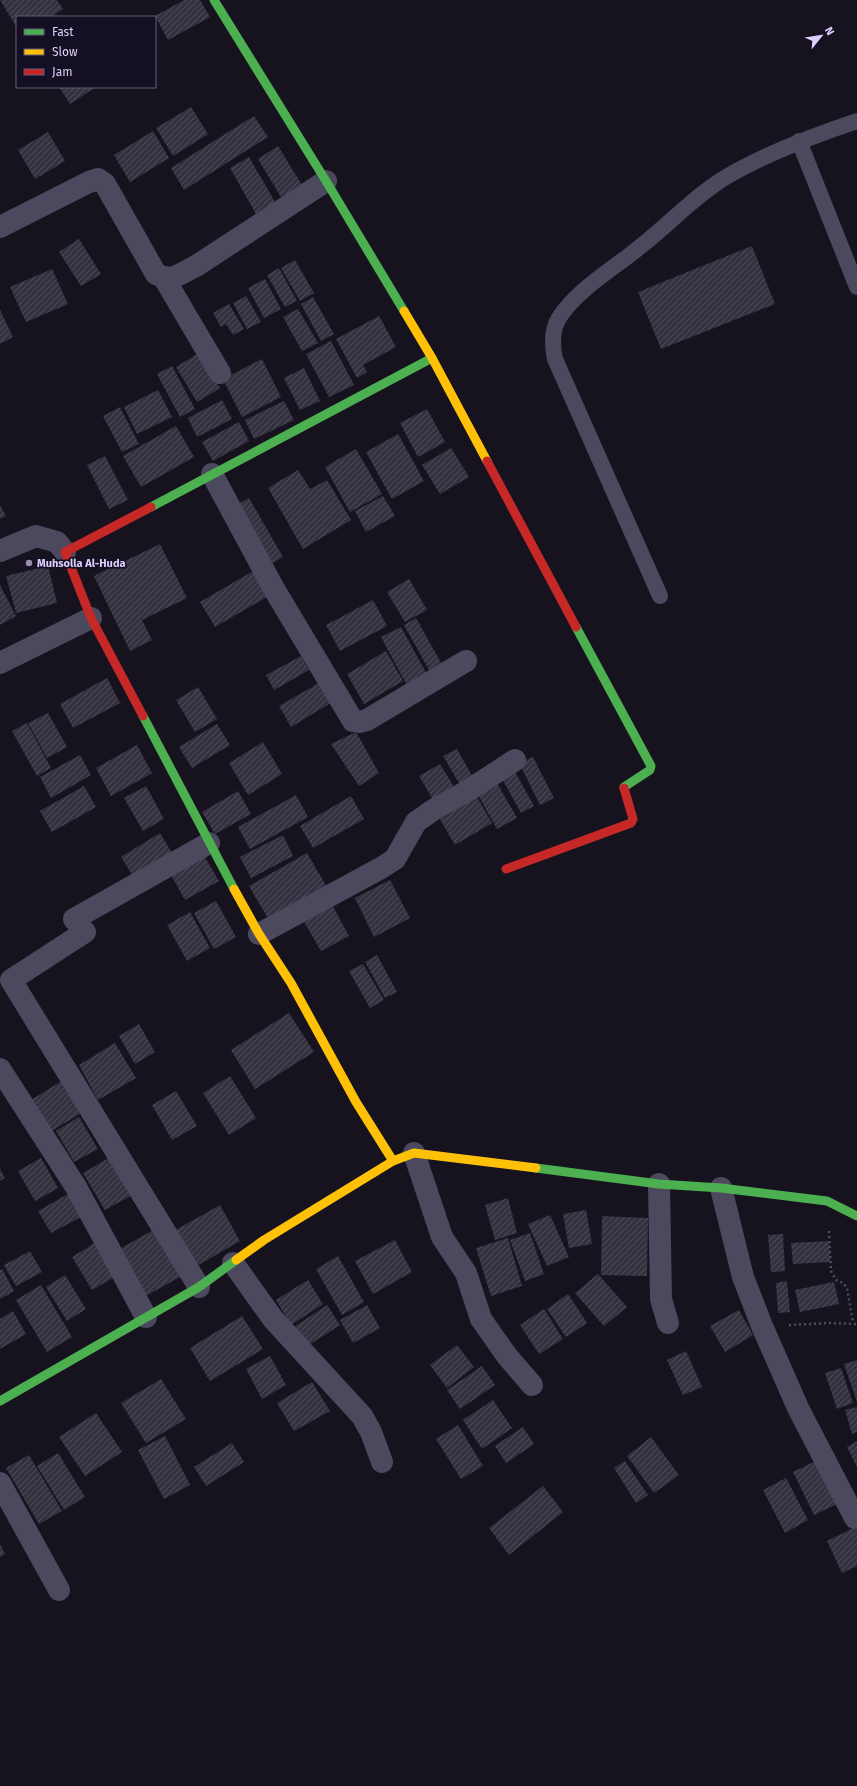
<svg xmlns="http://www.w3.org/2000/svg" width="857" height="1786" font-family="'Fira Sans',sans-serif">
<style>
.building{fill:url(#building-hatch)}
.lines{fill:none;stroke-linecap:round;stroke-linejoin:round}
.path{stroke:#47505f;stroke-width:2.5;stroke-dasharray:2 3;stroke-linecap:butt}
.lane{stroke:#4c485e;stroke-width:16}
.street{stroke:#4c485e;stroke-width:22}
.fast{stroke:#4caf50;stroke-width:9}
.slow{stroke:#ffc107;stroke-width:9}
.jam{stroke:#c62828;stroke-width:9}
.poi-dot{fill:#978eaf;stroke:#140f22;stroke-width:1.5}
.labels{text-anchor:middle;dominant-baseline:central;stroke-width:3.5;stroke-linejoin:round;paint-order:stroke}
.poi-label{font-size:11px;font-weight:bold;fill:#dcd1fd;stroke:#140f22;text-anchor:start}
</style>
<defs>
<pattern id="building-hatch" width="6" height="6" patternUnits="userSpaceOnUse"><rect width="6" height="6" fill="#353140"/><path d="M-1 1l2-2M0 6l6-6M5 7l2-2" fill="none" stroke="#524e5c"/></pattern>
</defs>
<rect width="100%" height="100%" fill="#16131e"/>
<path class="building" d="M0,0H57L63,9L51,17H17V28Z
M184,0H200L210,17L168,40L155,16Z
M59,87H96L70,104Z
M191,107L208,134L173,156L156,128Z
M254,116L268,137L184,190L171,168Z
M153,131L169,158L130,182L114,155Z
M48,132L65,161L35,179L18,150Z
M278,146L302,185L281,197L258,159Z
M249,157L275,202L256,214L230,168Z
M79,239L101,274L81,286L59,252Z
M752,246L775,304L661,349L638,292Z
M295,260L314,293L300,301L281,268Z
M279,268L297,301L285,307L267,275Z
M52,269L68,304L26,322L10,287Z
M265,279L281,309L264,318L248,288Z
M246,296L261,322L247,329L233,303Z
M313,297L334,334L321,341L301,304Z
M229,304L244,329L233,335L226,324L221,327L213,313Z
M298,309L318,343L302,351L283,317Z
M0,310L13,337L0,344Z
M379,316L396,347L363,365L367,372L357,378L336,339Z
M331,341L354,385L329,397L306,354Z
M199,353L220,388L197,402L176,367Z
M262,359L281,397L242,417L223,379Z
M172,366L195,409L180,417L157,374Z
M304,368L320,401L300,410L284,378Z
M158,390L172,417L137,434L124,407Z
M222,400L232,419L197,437L188,418Z
M284,401L294,420L254,439L245,420Z
M120,407L139,444L122,452L103,416Z
M427,409L445,442L418,457L400,423Z
M239,422L249,441L213,461L202,442Z
M176,426L194,457L141,487L123,456Z
M398,434L424,481L392,499L366,452Z
M451,448L469,477L440,494L422,465Z
M356,449L382,494L350,512L325,467Z
M105,456L128,500L109,509L87,465Z
M298,470L310,489L327,480L351,520L303,549L268,488Z
M383,496L395,516L366,532L355,511Z
M249,498L283,557L269,565L236,505Z
M0,505L6,516L0,519Z
M160,544L187,598L142,620L152,640L130,651L94,576Z
M48,566L57,603L16,613L6,576Z
M257,569L272,594L215,627L200,602Z
M409,579L427,610L405,622L387,592Z
M0,585L16,616L0,625Z
M373,600L387,626L340,651L326,625Z
M416,618L445,670L433,677L404,625Z
M401,627L430,680L410,691L381,637Z
M386,651L403,681L364,704L347,674Z
M301,656L309,670L274,690L266,675Z
M107,678L120,703L73,728L60,704Z
M326,679L337,699L291,727L279,706Z
M198,687L217,719L195,732L176,700Z
M48,713L67,747L47,758L28,723Z
M27,723L51,768L37,776L12,731Z
M217,724L230,745L192,768L179,747Z
M356,732L379,773L359,786L331,744Z
M263,742L282,774L248,795L229,763Z
M137,745L152,773L111,796L96,768Z
M457,749L476,783L463,790L443,756Z
M80,755L91,775L51,798L40,777Z
M533,757L554,798L540,805L519,763Z
M440,764L454,787L433,800L419,776Z
M513,768L534,806L521,813L500,775Z
M497,783L517,818L497,829L477,793Z
M84,786L96,807L52,832L40,811Z
M146,786L164,819L143,831L124,798Z
M238,791L251,814L215,834L202,812Z
M296,795L308,817L250,849L238,827Z
M351,796L364,819L313,848L300,826Z
M477,797L492,823L455,845L440,819Z
M160,833L172,853L133,876L121,857Z
M283,835L293,856L251,878L240,857Z
M307,853L328,889L270,922L249,886Z
M203,854L219,881L185,900L170,873Z
M390,880L410,918L374,937L355,898Z
M329,899L349,936L321,951L300,915Z
M216,901L236,937L214,949L194,913Z
M190,912L210,948L187,961L167,925Z
M377,955L397,992L385,998L365,962Z
M363,964L384,1000L370,1008L349,971Z
M289,1013L314,1052L255,1089L231,1050Z
M139,1024L155,1052L135,1064L119,1036Z
M115,1043L136,1078L98,1100L79,1065Z
M230,1076L256,1118L229,1135L203,1093Z
M68,1077L88,1109L50,1132L31,1100Z
M176,1091L197,1126L172,1140L152,1105Z
M79,1117L98,1149L74,1162L56,1131Z
M114,1155L136,1193L105,1210L83,1173Z
M41,1158L58,1188L35,1201L18,1171Z
M0,1169L5,1178L0,1181Z
M68,1194L81,1217L51,1233L38,1211Z
M508,1198L517,1233L495,1240L485,1205Z
M220,1205L240,1241L195,1267L174,1231Z
M586,1210L592,1244L569,1248L563,1214Z
M550,1215L569,1257L547,1266L528,1224Z
M602,1216L648,1218L647,1276L601,1275Z
M160,1226L187,1273L144,1297L118,1250Z
M530,1233L544,1274L525,1281L510,1240Z
M783,1234L785,1271L771,1272L768,1235Z
M508,1238L522,1286L491,1296L476,1248Z
M395,1240L412,1272L373,1294L355,1261Z
M98,1241L118,1275L92,1290L72,1257Z
M829,1241L830,1262L793,1264L791,1243Z
M30,1251L42,1272L16,1286L4,1265Z
M338,1256L364,1302L342,1315L316,1269Z
M2,1269L14,1291L0,1299V1270Z
M598,1274L627,1307L604,1326L575,1293Z
M65,1275L86,1309L67,1321L46,1287Z
M308,1280L323,1304L291,1325L276,1300Z
M787,1281L790,1312L778,1313L776,1283Z
M834,1282L839,1304L800,1312L795,1290Z
M41,1285L72,1337L47,1352L16,1300Z
M568,1294L587,1323L566,1337L547,1309Z
M327,1305L340,1325L306,1347L294,1327Z
M367,1305L380,1328L353,1343L340,1320Z
M544,1309L563,1339L539,1354L520,1325Z
M739,1310L753,1335L725,1352L710,1326Z
M13,1311L26,1334L0,1349V1319Z
M242,1316L263,1349L210,1381L190,1348Z
M457,1345L474,1367L447,1388L430,1365Z
M686,1351L702,1387L683,1395L667,1360Z
M270,1356L286,1385L262,1399L246,1369Z
M857,1360V1402L844,1364Z
M482,1366L495,1385L460,1409L447,1390Z
M841,1368L853,1403L837,1409L825,1373Z
M161,1379L186,1419L146,1443L121,1403Z
M312,1382L330,1411L294,1431L277,1403Z
M493,1400L512,1428L482,1449L463,1420Z
M857,1407V1432L852,1434L845,1410Z
M96,1413L122,1452L85,1476L59,1437Z
M458,1425L483,1466L461,1479L436,1439Z
M523,1427L534,1444L506,1463L495,1446Z
M165,1436L190,1485L164,1499L138,1450Z
M651,1437L679,1475L654,1493L627,1456Z
M857,1441V1467L847,1447Z
M232,1443L244,1462L206,1486L194,1467Z
M58,1453L85,1497L64,1510L37,1466Z
M29,1455L62,1511L39,1524L6,1468Z
M820,1459L841,1502L814,1515L793,1472Z
M625,1461L648,1495L636,1503L614,1468Z
M786,1478L808,1520L785,1533L763,1490Z
M543,1486L563,1512L509,1555L489,1528Z
M857,1526V1566L842,1573L827,1541Z
M0,1544L5,1554L0,1557Z"/>
<g class="lines">
<path class="path" d="M829,1231L831,1271L836,1280L843,1283L847,1288L853,1323
M789,1325L830,1323L857,1324"/>
<path class="lane" d="M799,141L857,287
M660,596L555,359C552,345 551,331 559,318C577,289 615,268 641,246C669,224 696,195 726,177C767,153 812,136 857,121"/>
<path class="street" d="M0,227L89,182L98,179L105,184L156,274C172,283 181,273 196,266L326,181
M164,278L220,373
M212,474L274,589L353,721L359,722L367,720L466,661
M0,551L36,536L57,542L65,552
M0,663L91,618
M259,934L381,868L395,859L416,822L433,810L469,790L515,760
M0,1069L76,1187L146,1317
M414,1153L442,1237L466,1273L481,1319L507,1356L532,1385
M659,1184L661,1299L668,1323
M721,1188L743,1277L762,1326L798,1408L855,1518
M233,1263L273,1319L362,1416L371,1432L382,1462
M199,1287L11,980L85,932L74,919L209,843
M0,1483L59,1590"/>
<path class="fast" d="M214,0L326,181L404,311
M151,507L432,358
M576,627L651,766L650,770L624,787V788
M143,716L234,889
M536,1168L659,1184L721,1188L827,1201L857,1216
M0,1401L199,1287L236,1260"/>
<path class="slow" d="M404,311L432,358L487,461
M234,889L259,934L291,983L356,1102L393,1161
M236,1260L264,1240L393,1161L414,1153L536,1168"/>
<path class="jam" d="M487,461L576,627
M143,716L91,618L65,552L151,507
M506,869L631,823L633,819L624,788"/>
</g>
<circle class="poi-dot" cx="29" cy="563" r="4"/>
<g class="labels">
<g class="poi-label">
<text x="37" y="563">Muhsolla Al-Huda</text>
</g>
</g>
<rect x="16" y="16" width="140" height="72" fill="#140f22" stroke="#645d7a"/>
<rect x="24" y="29" width="20" height="6" fill="#4caf50" stroke="#645d7a"/>
<text x="52" y="36" font-size="12" fill="#dcd1fd">Fast</text>
<rect x="24" y="49" width="20" height="6" fill="#ffc107" stroke="#645d7a"/>
<text x="52" y="56" font-size="12" fill="#dcd1fd">Slow</text>
<rect x="24" y="69" width="20" height="6" fill="#c62828" stroke="#645d7a"/>
<text x="52" y="76" font-size="12" fill="#dcd1fd">Jam</text>
<g transform="translate(821 36) rotate(60)" stroke="#140f22" stroke-width="3" paint-order="stroke">
<path d="M0-3L7 15L0 10L-7 15Z" fill="#dcd1fd"/>
<text y="-6" font-size="11" font-weight="bold" text-anchor="middle" fill="#dcd1fd">N</text>
</g>
</svg>
